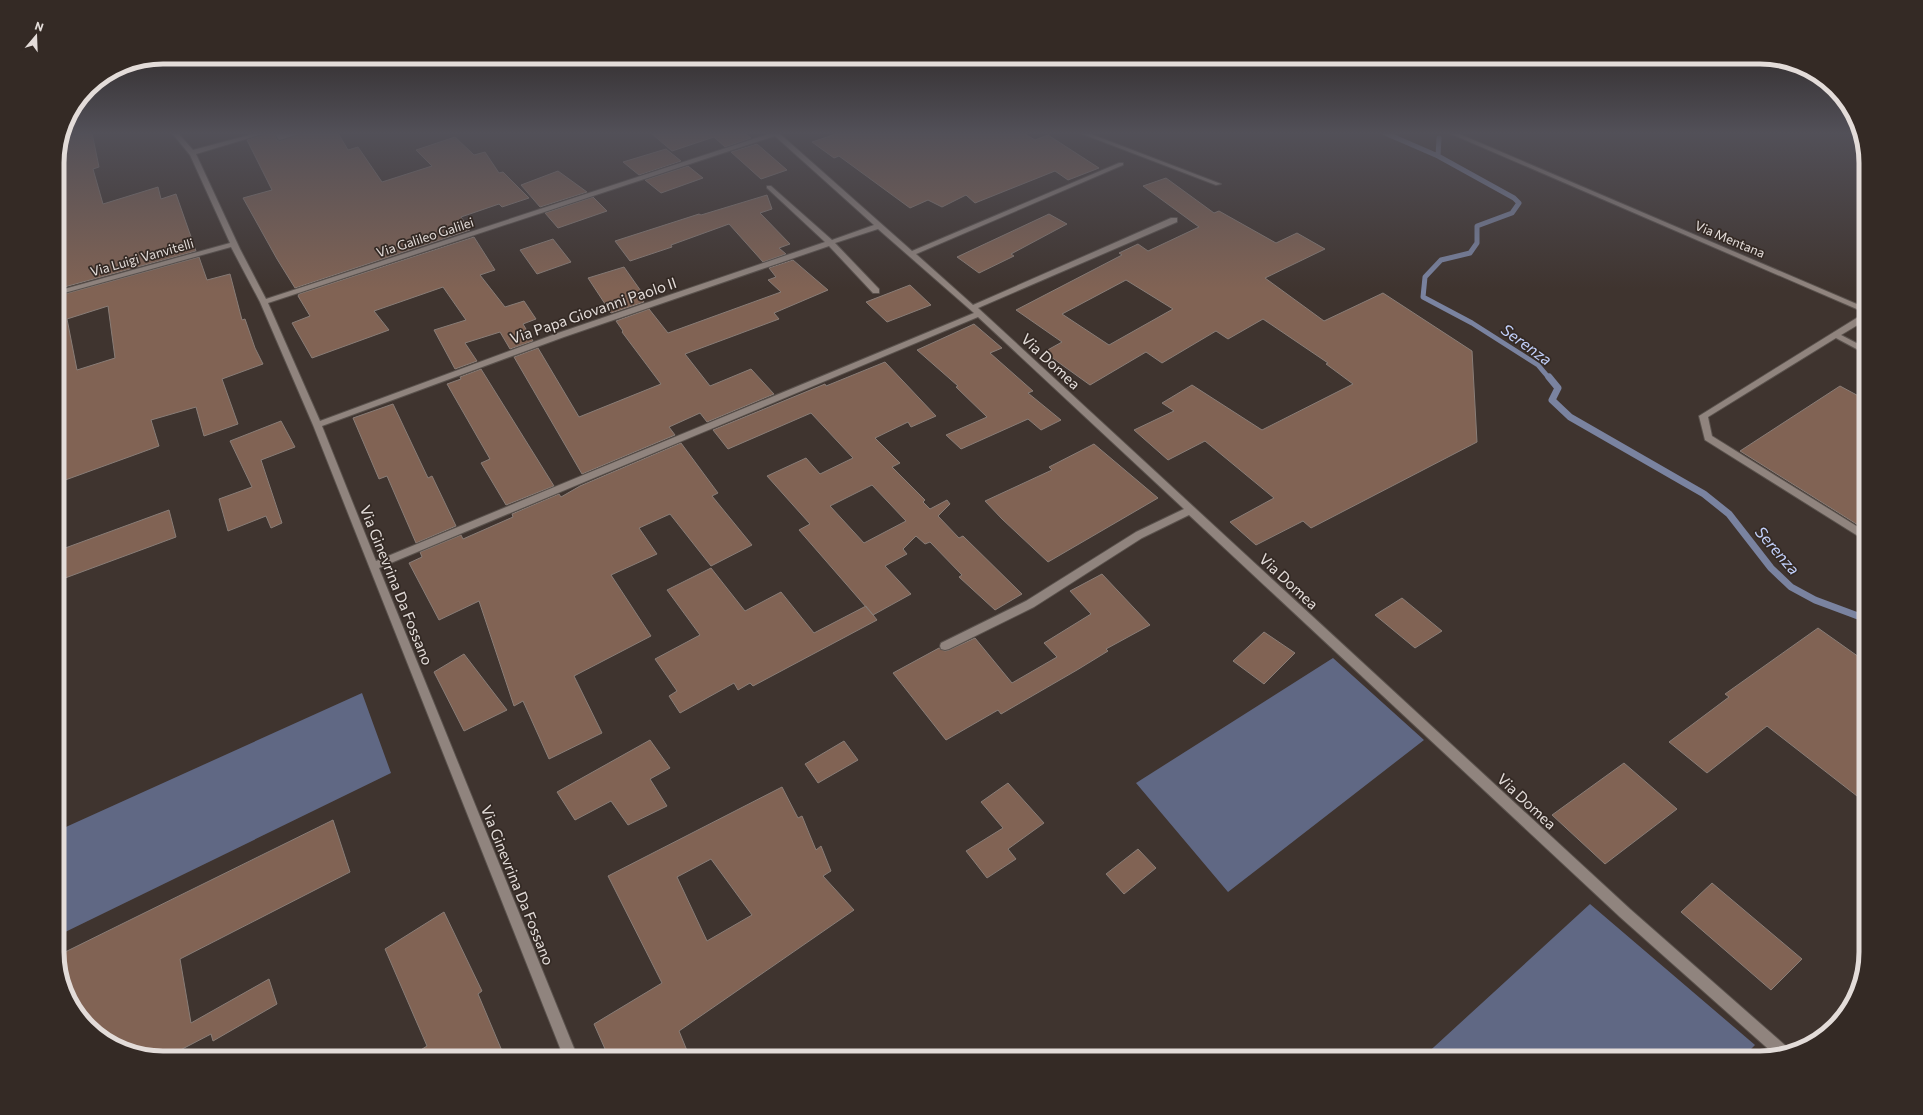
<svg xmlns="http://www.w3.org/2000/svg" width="1923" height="1115" font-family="Commissioner,sans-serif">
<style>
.forest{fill:#606884}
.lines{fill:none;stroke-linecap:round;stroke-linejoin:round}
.stream-far1{stroke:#7a83a0;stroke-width:5}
.stream{stroke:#7a83a0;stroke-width:7}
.building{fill:#816354;stroke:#897d77;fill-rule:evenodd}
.minor-casing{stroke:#5a524d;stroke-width:2}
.minor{fill:#90847e;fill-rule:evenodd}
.labels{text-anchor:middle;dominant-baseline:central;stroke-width:3.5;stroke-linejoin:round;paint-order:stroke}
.far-street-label{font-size:13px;fill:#e3dcd9;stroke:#342a25}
.street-label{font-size:15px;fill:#e3dcd9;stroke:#342a25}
.water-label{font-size:16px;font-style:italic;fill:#c1cff9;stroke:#342a25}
.rim{fill:none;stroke:#e3dcd9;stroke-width:5}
</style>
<rect width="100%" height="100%" fill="#3f342f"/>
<path class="forest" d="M1333,658L1424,740L1228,892L1136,783Z
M362,693L391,773L57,936V831Z
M1590,904L1755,1045L1742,1058H1422Z"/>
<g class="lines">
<path class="stream-far1" d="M1385,133L1438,156L1514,198L1519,203L1512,213L1477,226V243L1470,253L1441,260L1425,277L1423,297L1472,323L1538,365L1549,378
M1438,156L1439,138"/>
<path class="stream" d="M1549,377L1558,388L1552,400L1570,417L1704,494L1729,514L1771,568L1791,587L1815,600L1866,619"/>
</g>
<path class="building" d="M87,133H92L99,167L93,169L103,204L158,187L161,199L176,194L196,251L57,289V156L61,139Z
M267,133H274L277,140L280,141L303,133H338L348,150L358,147L382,182L432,166L416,150L455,137L474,155L485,152L499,173L503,172L529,198L502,207L499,204L461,217L470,230L295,288L277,259L243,198L272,190L247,140Z
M651,133H744L751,138L725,147L714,137L672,151Z
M839,133H1023L1035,140L1048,135L1099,168L1068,180L1055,171L975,203L966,195L942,207L928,200L910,208L839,156L834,158L812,142Z
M757,144L787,170L761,179L731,152Z
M666,149L681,161L639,175L623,162Z
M688,166L703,178L661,193L645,180Z
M558,171L587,192L540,207L521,185Z
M1166,178L1214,213L1219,211L1276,243L1297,233L1325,249L1265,278L1324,321L1383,293L1472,351L1477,442L1311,528L1303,521L1256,545L1230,522L1274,498L1205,441L1168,460L1134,430L1174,411L1162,403L1192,385L1262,430L1353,384L1326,364L1328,363L1263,319L1228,339L1216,331L1162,363L1146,352L1090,385L1044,352L1062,342L1016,310L1122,255L1119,253L1138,244L1148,251L1199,227L1143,186ZM1126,280L1173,309L1109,345L1062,314Z
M767,195L772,209L760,213L790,244L779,248L786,254L763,262L729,224L671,245L672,247L630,261L615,241L699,214L701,215Z
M593,197L607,211L558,228L545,213Z
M1049,214L1067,224L1011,254L1014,256L979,273L957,257Z
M474,237L495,270L480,275L505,307L524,301L536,319L523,324L533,341L510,349L500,332L465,343L477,361L455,369L434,330L466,320L443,287L374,311L389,330L312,358L292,323L310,316L298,296L299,294Z
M553,239L571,262L537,274L520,250Z
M199,257L207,280L230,274L242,320L245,319L255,348L263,364L222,379L238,424L204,436L196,407L151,420L159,446L57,483V296ZM108,306L115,358L77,370L67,319Z
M793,260L828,290L774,313L779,319L685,354L710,386L751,369L774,394L707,422L700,413L669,427L675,435L582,474L514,357L538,348L579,417L661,384L622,332L623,331L616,321L649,309L668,333L781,292L768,280L776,277L769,268Z
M624,267L643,294L638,295L644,302L611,313L588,278Z
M910,285L931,305L887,322L866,302Z
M974,324L1002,348L990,353L1033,391L1028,393L1061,420L1041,430L1028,419L961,449L946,435L987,417L956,387L958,386L917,350Z
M885,362L936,416L911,427L908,422L875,438L900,463L892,467L925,500L923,502L930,509L947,500L950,504L938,516L959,538L963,536L1022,594L995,610L959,577L962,575L930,542L925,544L916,536L903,549L907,554L885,566L911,594L873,615L799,530L810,524L767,476L806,458L820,474L853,458L811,413L728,449L713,430L825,384L826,386ZM872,485L906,521L864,543L830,506Z
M481,369L554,486L506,505L481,463L490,459L447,384L461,379L460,377Z
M1840,386L1866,400V530L1740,451Z
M393,404L428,478L432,476L456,526L416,543L387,476L379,479L353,418Z
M281,421L295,447L261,460L282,523L271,528L266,516L228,531L219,499L252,487L230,441Z
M681,443L718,493L712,496L752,545L711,566L670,514L639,528L657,554L611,575L651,636L574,676L602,733L549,759L523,701L514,706L479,601L439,620L409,563L422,557L420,552L461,535L463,539L513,517L512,514L559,494L561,497L580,486Z
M1094,444L1158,498L1048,562L1002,519L985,501L1052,470L1049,467Z
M169,510L176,537L57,581V551Z
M711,568L745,611L781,592L814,633L866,606L877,620L753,686L750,683L738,690L734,683L680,713L669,696L677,691L655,659L700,635L667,590Z
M1102,574L1150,625L1106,649L1108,651L1077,670L1001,714L998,710L946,740L893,673L939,648L945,651L949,650L975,638L1012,683L1057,657L1044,643L1091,614L1070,591Z
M1402,598L1442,631L1415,648L1375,615Z
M1818,628L1866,662V803L1767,726L1707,773L1669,742L1729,697L1725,694Z
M1264,632L1295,653L1264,684L1233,661Z
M464,654L507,710L464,731L434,672Z
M650,740L670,768L650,779L667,806L628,825L611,801L575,820L557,792Z
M844,741L858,760L818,783L805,764Z
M1624,763L1677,809L1605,864L1552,815Z
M1008,783L1044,823L1008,849L1016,859L987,878L966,851L1003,828L981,802Z
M782,787L798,818L802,816L816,850L821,846L831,871L823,876L854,910L679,1031L690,1058H609L594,1024L662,983L608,876ZM711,859L752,915L707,941L677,877Z
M333,820L350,872L180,959L191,1023L269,979L277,1004L213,1041L211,1034L165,1058L110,1044L71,1005L57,956Z
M1138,849L1156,868L1124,894L1106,874Z
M1712,883L1802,959L1771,990L1681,912Z
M444,912L482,991L478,994L505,1058H408L427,1046L385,949Z"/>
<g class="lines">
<defs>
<path id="minor" d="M172,133H178L193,150L257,133H266L196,154L240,249L266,299L772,133H779L912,251L1119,163H1123V165L916,254L973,305L1171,218H1177V222L978,308L1630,909L1787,1047L1788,1050L1774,1054L1620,917L1189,515L1142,538L1034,607L949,649L945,650L941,649L940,646L941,643L1026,601L1136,532L1184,509L978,317L379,568L578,1058H564L313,425L260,302L231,247L57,295V291L230,243L190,155ZM775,136L874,225L832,240L771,186H767V188L825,242L558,333L320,421L268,303ZM878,229L974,313L376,561L322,426L564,337L829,246L873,293H879V289L835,243Z
M275,133H281L282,135L293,133H302L280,140L278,139Z
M1080,133H1088L1221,184L1216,185Z
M1449,133H1457L1866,308V313Z
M1863,314H1866V320L1841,335L1866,348V354L1836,338L1708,417L1712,436L1866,532V541L1705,440L1699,416Z"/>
</defs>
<use href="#minor" class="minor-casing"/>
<use href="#minor" class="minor"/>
</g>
<linearGradient id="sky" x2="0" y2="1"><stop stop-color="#231d1a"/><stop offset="0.46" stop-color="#525058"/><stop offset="1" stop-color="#525058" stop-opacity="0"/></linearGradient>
<rect width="1923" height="289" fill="url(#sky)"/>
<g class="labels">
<g class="far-street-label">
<text transform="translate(425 237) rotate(-18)">Via Galileo Galilei</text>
<text transform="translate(1730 239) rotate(23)">Via Mentana</text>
<text transform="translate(142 257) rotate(-16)">Via Luigi Vanvitelli</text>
</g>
<g class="street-label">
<text transform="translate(593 310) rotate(-19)">Via Papa Giovanni Paolo II</text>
<text transform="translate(1051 361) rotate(43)">Via Domea</text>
<text transform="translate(1289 581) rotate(43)">Via Domea</text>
<text transform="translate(397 585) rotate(68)">Via Ginevrina Da Fossano</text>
<text transform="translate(1527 801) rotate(43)">Via Domea</text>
<text transform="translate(518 885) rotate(68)">Via Ginevrina Da Fossano</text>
</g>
<g class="water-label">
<text transform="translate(1527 344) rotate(36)">Serenza</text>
<text transform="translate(1778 550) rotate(49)">Serenza</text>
</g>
</g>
<path d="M0 0H1923V1115H0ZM163 64H1760A99 99 0 0 1 1859 163V952A99 99 0 0 1 1760 1051H163A99 99 0 0 1 64 952V163A99 99 0 0 1 163 64Z" fill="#342a25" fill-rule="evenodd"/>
<path class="rim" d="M163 64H1760A99 99 0 0 1 1859 163V952A99 99 0 0 1 1760 1051H163A99 99 0 0 1 64 952V163A99 99 0 0 1 163 64Z"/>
<g transform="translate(36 36) rotate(19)" stroke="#342a25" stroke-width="3" paint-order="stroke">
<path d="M0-3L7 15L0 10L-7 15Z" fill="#e3dcd9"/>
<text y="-6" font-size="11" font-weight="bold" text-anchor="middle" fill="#e3dcd9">N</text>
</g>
</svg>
